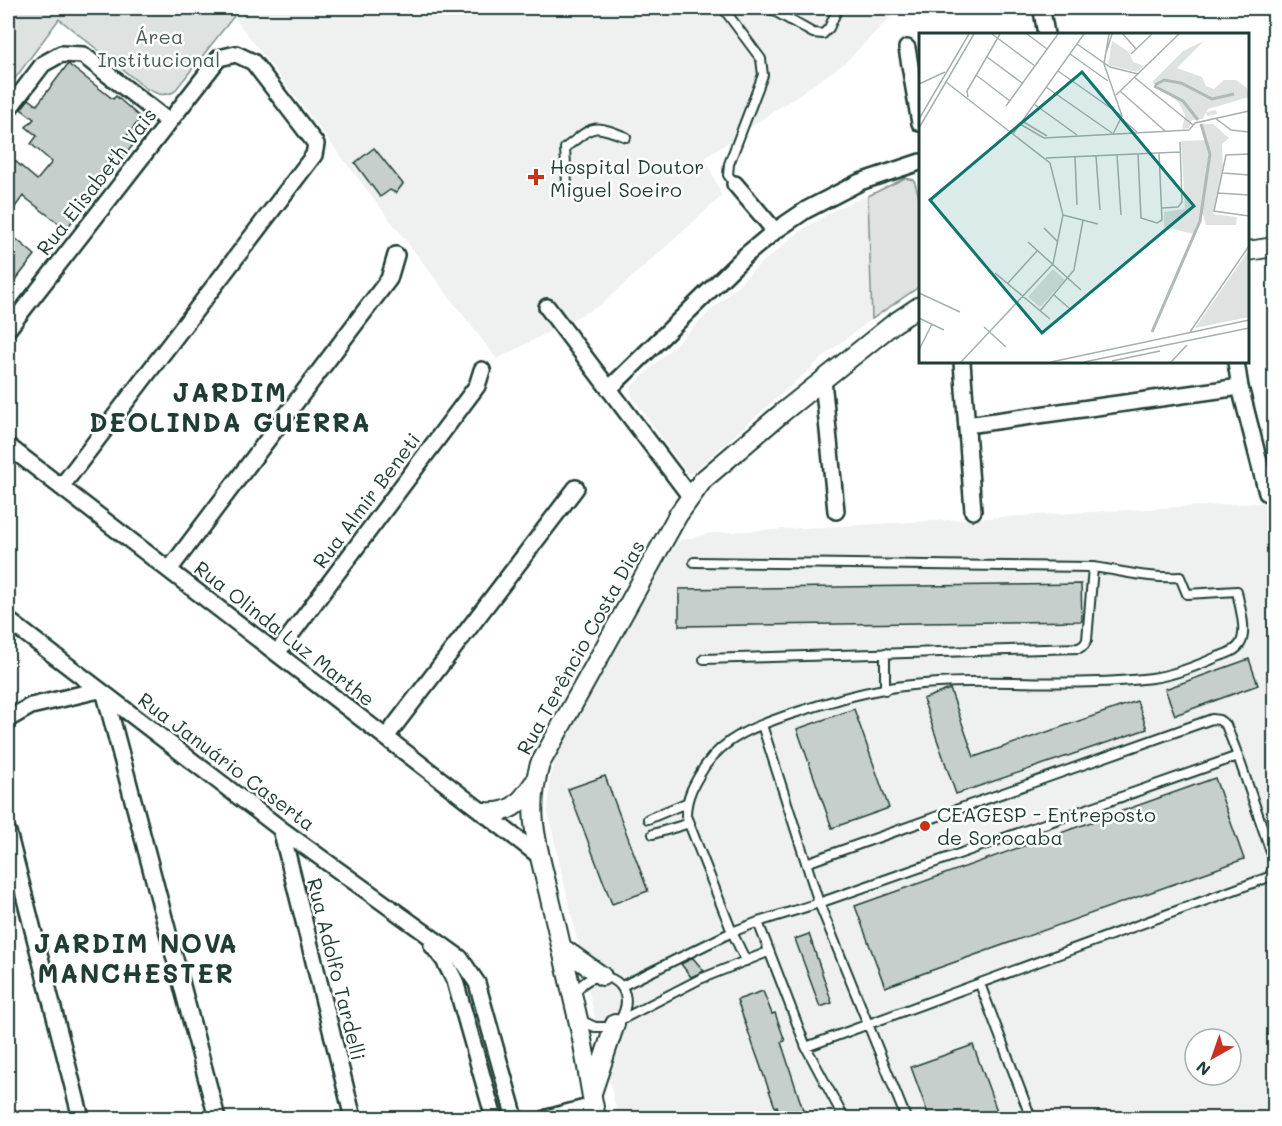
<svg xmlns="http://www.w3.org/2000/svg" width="1282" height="1126" font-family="Mali,sans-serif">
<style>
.built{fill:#eef1f0;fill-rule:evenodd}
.green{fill:#dee3e2;stroke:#7e908b;stroke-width:1.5}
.building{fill:#c7cfcc;stroke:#1f3d34;stroke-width:1.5}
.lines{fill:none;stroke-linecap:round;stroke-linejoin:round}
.service-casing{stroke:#1f3d34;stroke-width:12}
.minor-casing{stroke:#1f3d34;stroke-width:20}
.tertiary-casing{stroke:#1f3d34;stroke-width:22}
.service{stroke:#fff;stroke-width:8}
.minor{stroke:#fff;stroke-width:15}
.tertiary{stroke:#fff;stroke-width:18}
.poi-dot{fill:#c8321e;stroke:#fff;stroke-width:2}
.labels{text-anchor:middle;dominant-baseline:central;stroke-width:5;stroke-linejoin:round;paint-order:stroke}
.park-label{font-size:20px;fill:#455e57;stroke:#fff}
.poi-label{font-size:20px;fill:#1f3d34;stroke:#fff;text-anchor:start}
.street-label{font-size:20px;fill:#1f3d34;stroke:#fff}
.district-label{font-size:26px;font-weight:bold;letter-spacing:1.5px;fill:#1f3d34;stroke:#fff}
.inset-river{fill:none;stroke:#afbab7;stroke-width:3}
.inset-road{fill:none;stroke:#a5b1ae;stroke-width:1.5}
.view{fill:#0f766e;fill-opacity:0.15;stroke:#0f766e;stroke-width:3}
.inset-edge{fill:none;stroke:#1f3d34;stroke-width:3}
</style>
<rect width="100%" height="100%" fill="#fff"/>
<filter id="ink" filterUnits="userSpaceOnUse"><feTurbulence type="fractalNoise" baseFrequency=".0167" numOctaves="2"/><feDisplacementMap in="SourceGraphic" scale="12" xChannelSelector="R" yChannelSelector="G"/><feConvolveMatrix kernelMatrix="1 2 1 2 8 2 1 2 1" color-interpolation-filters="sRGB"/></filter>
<g filter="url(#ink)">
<path class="built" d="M227,8H899L845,63L705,158L722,196L602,304L497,359Z
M868,196L872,319L830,351L692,473H687L631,395V387L760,264L806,227L838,208Z
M1274,502V1118H618L548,813L550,780L559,745L678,541L712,533ZM1195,1039H1231V1075H1195Z"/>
<path class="green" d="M8,8H227L234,16L174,92C163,97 157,94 147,89L59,19L8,88Z
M905,178L914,180L920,200V286L872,319L868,196Z
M473,1002H476L510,1118H501L469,1006Z"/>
<path class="building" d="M68,64L113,99L116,96L141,118L126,137L135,143L123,157L113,151L102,172L105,175L88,202L66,229L23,196L8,217V155L37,180L52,162L31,144L37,136L26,127L34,119L21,109L29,99L37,105Z
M374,148L403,184L396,193L390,190L380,197L355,163Z
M8,232L35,255L8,290Z
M1081,584L1082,621L679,626V589Z
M1249,659L1258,685L1175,715L1165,689Z
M950,689L974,757L1137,701L1147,729L956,794L923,699Z
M854,709L889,808L832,828L797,729Z
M605,776L648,891L612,904L568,789Z
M1215,778L1244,859L885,987L855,906Z
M809,934L832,1003L820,1007L795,939Z
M693,958L704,971L691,977L681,964Z
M763,991L772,1014L775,1013L785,1041L781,1042L806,1119H782L777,1106L775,1107L737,1000Z
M973,1045L1000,1119H930L911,1067Z"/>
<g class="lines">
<defs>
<path id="service" d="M723,8L761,59L763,75L729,164L728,175L735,184
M769,8L813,33L823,34L829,28L838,8
M567,184L565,148C594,126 591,123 626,137
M694,562L1093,567C1123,571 1150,579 1180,577L1187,594L1237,591C1239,605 1248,631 1240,644C1235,652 1225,654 1217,657C1197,666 1174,675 1152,678C1073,688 991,677 912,685C870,689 828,702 788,715C756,726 725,737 705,766C695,782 686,796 686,816L732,932L746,961
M885,653V690
M704,659L1079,648L1084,645L1087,640L1093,567
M762,725L819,903L906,1118
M648,819L686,803
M653,834L690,823
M806,863L1212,719L1219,720L1226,725L1238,756L1274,861
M758,922L806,1047L844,1118
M980,984L1031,1118
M622,986L732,932L758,922L819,903L1238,756
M575,994C594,959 641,982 621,1018
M582,1021L595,1027H607L700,979L768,952
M806,1047L1269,877L1274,868"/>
<path id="minor" d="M1042,11L1046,34
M907,48L920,123
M8,110L43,64L61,54L83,55L169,122
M735,184L775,231
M547,307L690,496
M8,329L219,58L236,54L253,62L316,144L314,155L61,487
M962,362L973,511
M1236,362L1240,387L1267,493
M823,380L836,511
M609,389L746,255L775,231L806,210L860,182L920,162
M967,425L1240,387
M8,446L537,854
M169,570L389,279L396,255
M8,620L281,829L460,958L477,983L515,1118
M277,653L477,386L482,370
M105,694L217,1118
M8,719L31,706L99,690
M386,737L576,488
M281,829L353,1118
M8,832L81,1118
M432,945L444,960L455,981L494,1118
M547,1118L593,1106"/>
<path id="tertiary" d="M1248,251L1274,247
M484,812C510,814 519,805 533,784
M561,947L602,976
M592,1093L615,1024
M596,1118C589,1084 585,1049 577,1015C568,977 560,940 551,903C540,853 524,816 540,764L678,515L703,480L783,412L893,324L920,306"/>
</defs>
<use href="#service" class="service-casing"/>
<use href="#minor" class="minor-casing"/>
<use href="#tertiary" class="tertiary-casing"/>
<use href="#service" class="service"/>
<use href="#minor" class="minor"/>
<use href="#tertiary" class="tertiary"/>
</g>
</g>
<g class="poi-dot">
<path d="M533 168h6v6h6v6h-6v6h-6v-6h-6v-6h6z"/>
<circle cx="925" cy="826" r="6"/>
</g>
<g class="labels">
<g class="park-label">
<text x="159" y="36">Área<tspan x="159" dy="23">Institucional</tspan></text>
</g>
<g class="poi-label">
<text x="550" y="166">Hospital Doutor<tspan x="550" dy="23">Miguel Soeiro</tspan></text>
<text x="937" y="814">CEAGESP - Entreposto<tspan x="937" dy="23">de Sorocaba</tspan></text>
</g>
<g class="street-label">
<text transform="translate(96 181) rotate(-52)">Rua Elisabeth Vais</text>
<text transform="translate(366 500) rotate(-53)">Rua Almir Beneti</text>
<text transform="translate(285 633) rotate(38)">Rua Olinda Luz Marthe</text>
<text transform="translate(580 647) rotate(-61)">Rua Terêncio Costa Dias</text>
<text transform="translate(227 761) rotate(37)">Rua Januário Caserta</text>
<text transform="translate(337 969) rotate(76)">Rua Adolfo Tardelli</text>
</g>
<g class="district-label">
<text x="230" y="392">JARDIM<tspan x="230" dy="30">DEOLINDA GUERRA</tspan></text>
<text x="136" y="943">JARDIM NOVA<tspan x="136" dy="30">MANCHESTER</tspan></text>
</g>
</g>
<g transform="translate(919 33)">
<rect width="330" height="330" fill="#fff"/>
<path d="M193,8L210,19L214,29L225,33L218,39L189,32ZM285,8L258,35L283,44L287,53L295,56L305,47H317L328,55L330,64L289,76L287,79L297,77L298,81L288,83L287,79L284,86L273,87L270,95L263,96L266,82L260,70L233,49L264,18ZM282,91H294L310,105L303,111L304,134L294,181L318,184L317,192H287L283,178L275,201L245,194V179L266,176L262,108L288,107ZM330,217V284L276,295ZM134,236L146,247L121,274L109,264Z" fill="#dee3e2"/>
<path class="inset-river" d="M236,52L245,47L262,50L293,66L315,61M235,53L264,68L279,87M233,299L281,188L291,121L282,91"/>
<path class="inset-road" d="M73,1L116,33M108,1L128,16M190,1L185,31L203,83L194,101M204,1L217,16M158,11L191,34L219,41M151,21L189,48M212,21L233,1M186,23L193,1M68,24L103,50M139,38L203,83M57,42L91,68M215,44L274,92M27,49L131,130L144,182L134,231L42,329M0,51L26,39M127,54L193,100M201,58L246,98M197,62L260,1M49,64L48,58L81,1M115,71L158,102M87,73L139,1M296,85L312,97L330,99M0,86L50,1M203,86L218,99M103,88L128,103M101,91L125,105L270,97L276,90L330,78M0,95L55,1M94,101L165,1M219,121L222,185L238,190L243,187L240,120M330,121L307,122L295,178L330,183M198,122L202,182M177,123L181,177M156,124L158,172M127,125L261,119M304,140L330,142M298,160L330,162M243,175L259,174L263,169L261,109M144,182L179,191M125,195L139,209M109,209L162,257M76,240L131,286M89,250L118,218M0,260L41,279M135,262L150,275M121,278L155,237L164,187M0,285L25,297M65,294L87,314M271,299L330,213M0,317L13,291M193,328L241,318M132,329L330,287M165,329L330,295M252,329L268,312"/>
<path class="view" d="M163,39L275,173L123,300L11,167Z"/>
<rect width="330" height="330" class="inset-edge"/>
</g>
<rect width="1282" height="1126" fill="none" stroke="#fff" stroke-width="30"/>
<rect x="15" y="15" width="1252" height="1096" fill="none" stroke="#1f3d34" stroke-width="2" filter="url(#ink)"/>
<g transform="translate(1213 1057) rotate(220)"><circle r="28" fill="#ffffff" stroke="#a5b1ae" stroke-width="1.5"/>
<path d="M0-4.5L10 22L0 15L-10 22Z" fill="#c8321e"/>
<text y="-9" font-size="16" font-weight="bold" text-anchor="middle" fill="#1f3d34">N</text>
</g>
</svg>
